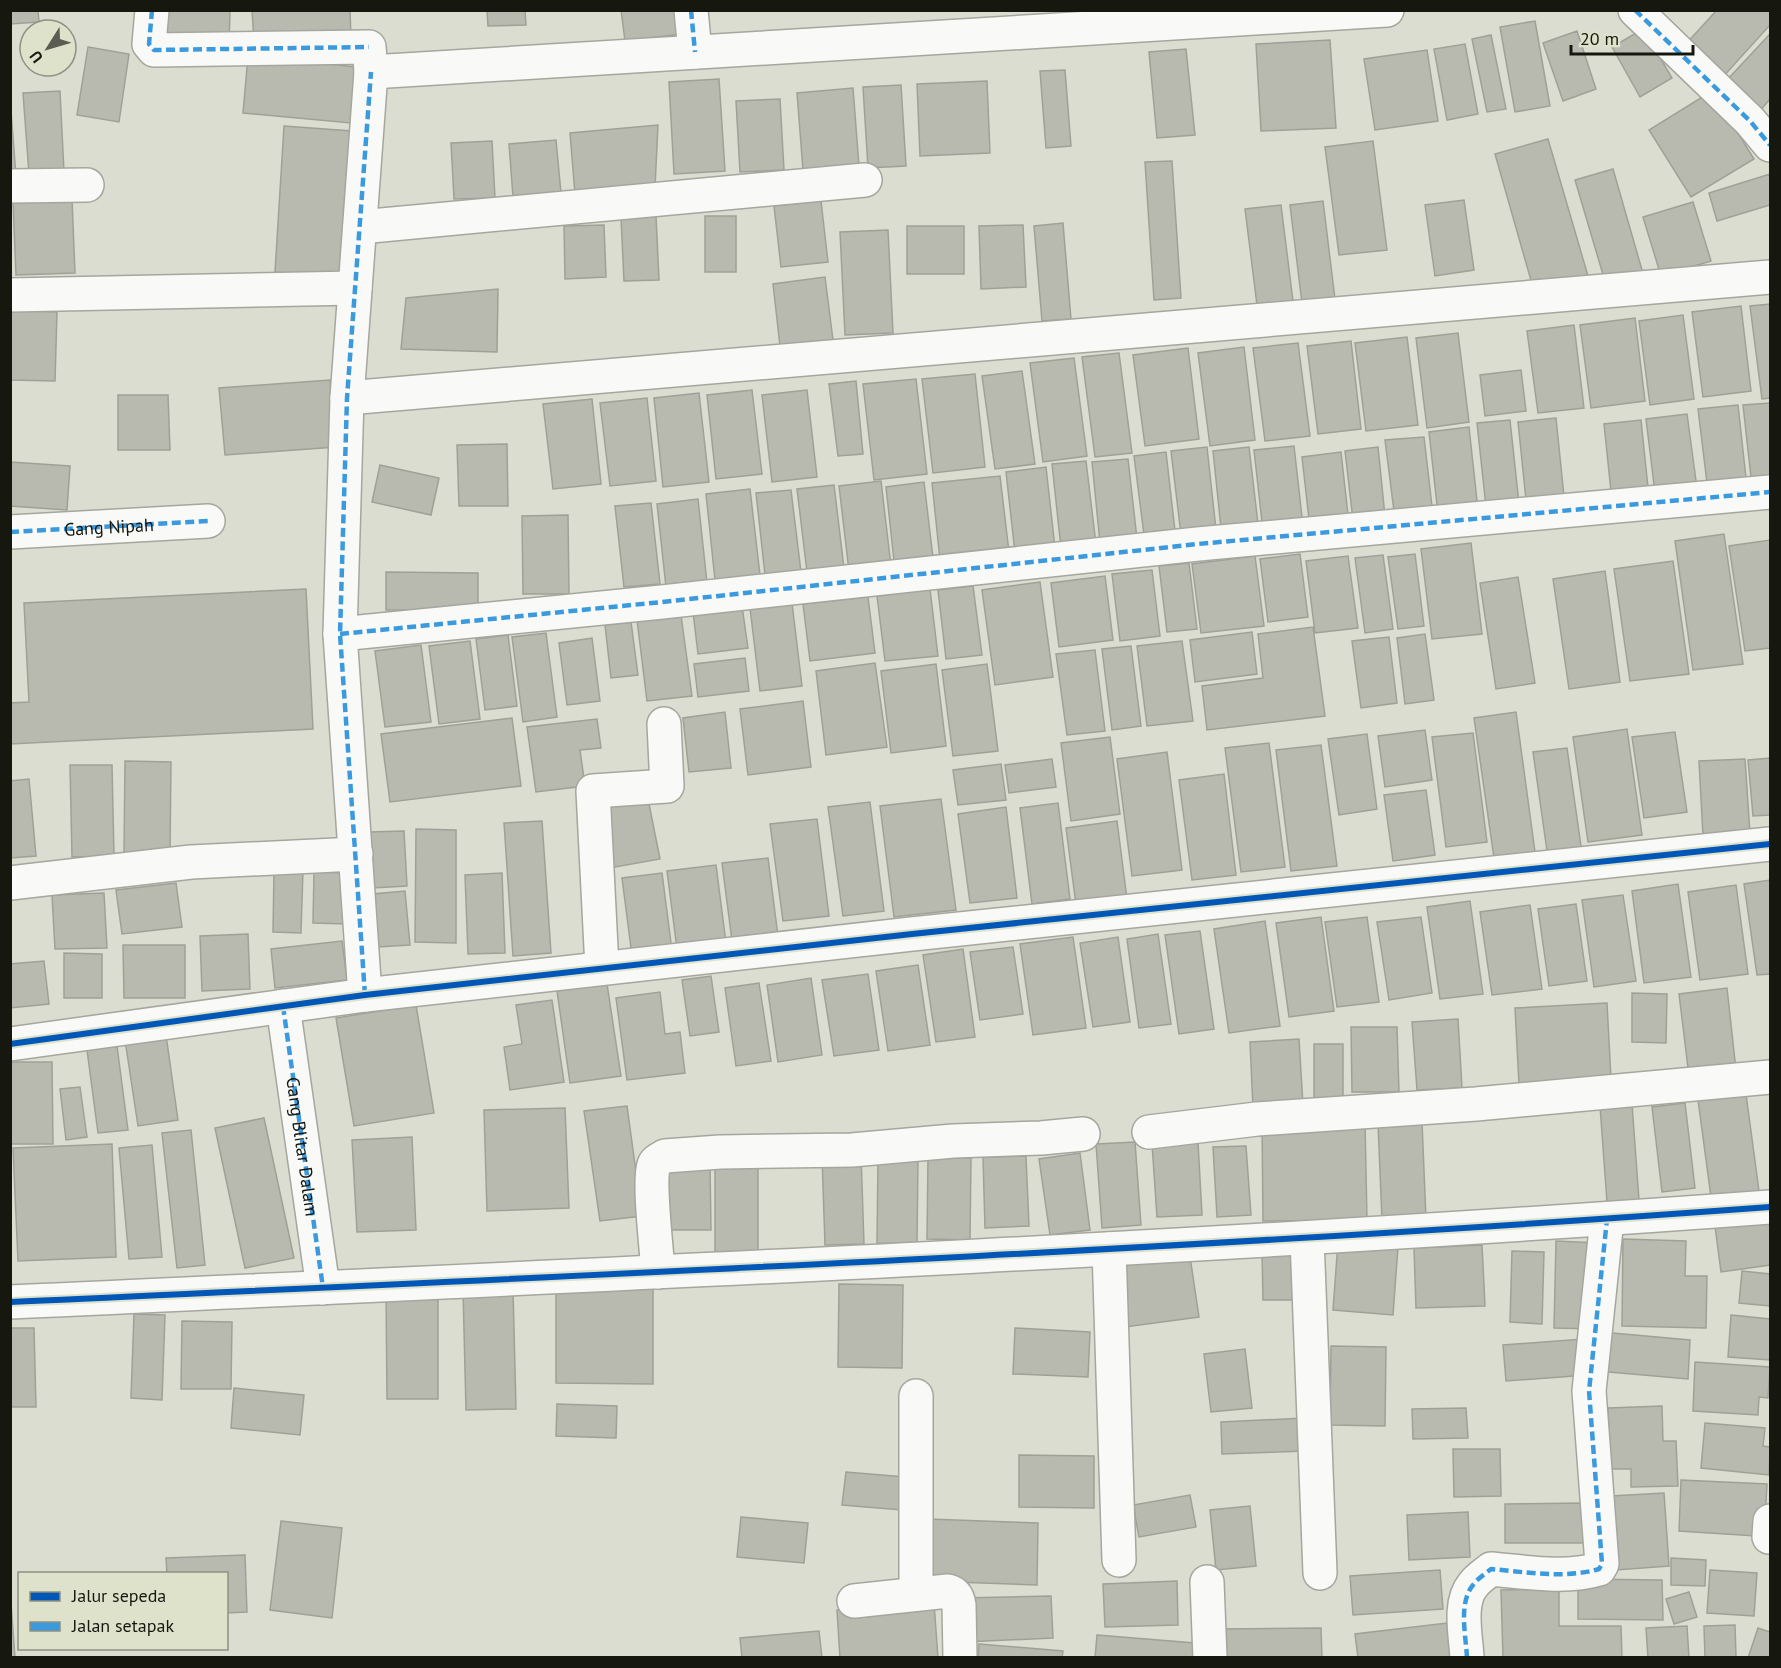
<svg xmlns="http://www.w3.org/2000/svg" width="1781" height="1668" font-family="'PT Sans',sans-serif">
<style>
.building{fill:#b8bab0;stroke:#9fa197;stroke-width:1.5}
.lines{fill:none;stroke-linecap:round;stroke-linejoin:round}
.minor-casing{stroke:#a4a79d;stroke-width:36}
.minor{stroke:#f9faf8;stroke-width:33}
.quiet{stroke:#3b9ade;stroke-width:4.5;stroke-dasharray:9 4.5;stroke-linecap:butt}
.cycleway-casing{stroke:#dee2cb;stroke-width:10}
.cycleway{stroke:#0057b8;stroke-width:6}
.labels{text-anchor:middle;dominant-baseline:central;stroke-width:5;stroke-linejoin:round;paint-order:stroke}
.street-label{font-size:18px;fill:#161810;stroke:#dee2cb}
</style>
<rect width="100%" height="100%" fill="#daddd0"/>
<path class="building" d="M10,10H38L39,22L10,24Z
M161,10H230L229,46L161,44Z
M252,10H350L351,37L254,42Z
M487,10H525L526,25L488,26Z
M621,10H679L682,34L625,41Z
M1717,10H1770V25L1721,79L1684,46Z
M1535,21L1550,106L1515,112L1500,27Z
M1643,29L1672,78L1640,97L1612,47Z
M1577,31L1596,89L1563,101L1543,43Z
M1770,34V99L1760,111L1727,80Z
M1491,35L1506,109L1487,112L1472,39Z
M1330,40L1336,128L1261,131L1256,44Z
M1465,44L1478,114L1447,120L1434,49Z
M88,47L129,54L119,122L77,115Z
M1186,49L1195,135L1157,138L1149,52Z
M1427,50L1438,121L1375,130L1364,59Z
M248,56L356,67L351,123L243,113Z
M1065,70L1071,146L1046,148L1040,71Z
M719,79L725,171L674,174L669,82Z
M987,81L990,153L920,156L917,84Z
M901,85L906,166L868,168L863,87Z
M853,88L859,166L803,170L797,93Z
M60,91L64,172L29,174L23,93Z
M1712,91L1754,159L1691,197L1649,130Z
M10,98L16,176H10Z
M780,99L784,170L740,172L736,101Z
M658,125L655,187L575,194L570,133Z
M284,126L352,131L342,278L275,272Z
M1548,139L1588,276L1534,291L1495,154Z
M556,140L561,193L513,197L509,144Z
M492,141L495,198L454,199L451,143Z
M1373,141L1387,250L1339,255L1325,147Z
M1172,161L1181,298L1154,300L1145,162Z
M1613,169L1644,277L1607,288L1575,180Z
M1770,174V205L1717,221L1709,193Z
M72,199L75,273L16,275L13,202Z
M1464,200L1474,270L1435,276L1425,205Z
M821,201L828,262L781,267L774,206Z
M1323,201L1335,299L1302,303L1290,205Z
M1693,202L1711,261L1661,276L1643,217Z
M1281,205L1294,309L1258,313L1245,209Z
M656,216L659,280L624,281L621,218Z
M705,216H736V272H705Z
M1063,223L1071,319L1042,321L1034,226Z
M604,225L606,277L565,279L564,226Z
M1023,225L1026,287L981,289L979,226Z
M907,226H964V274H907Z
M888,230L893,333L845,335L840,232Z
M825,277L833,340L780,346L773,284Z
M498,289L497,352L401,349L406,298Z
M1770,304V398L1762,399L1750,306Z
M1741,306L1751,391L1703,397L1692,312Z
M11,310L57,312L55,381L10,380Z
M1683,315L1694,399L1650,405L1639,321Z
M1635,318L1645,401L1591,408L1580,325Z
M1574,325L1584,408L1538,413L1527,331Z
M1458,333L1469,422L1427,428L1416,338Z
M1407,337L1418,425L1366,431L1355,343Z
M1351,341L1361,429L1318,434L1307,346Z
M1298,343L1310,436L1265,441L1253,348Z
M1244,347L1255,440L1210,446L1198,353Z
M1188,348L1199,439L1145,446L1133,355Z
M1119,353L1132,453L1095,457L1082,357Z
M1074,358L1087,456L1043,462L1030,363Z
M1521,370L1526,411L1485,416L1480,375Z
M1022,371L1035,464L995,469L982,376Z
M975,374L985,467L933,473L922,379Z
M916,379L927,474L874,480L863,384Z
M330,380L336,447L225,455L219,388Z
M856,381L863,454L838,456L829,384Z
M752,390L762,474L716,479L707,395Z
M807,390L817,477L772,482L762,395Z
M699,393L709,482L663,487L654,398Z
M118,395H168L170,450H118Z
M647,398L656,481L610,486L600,403Z
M592,399L601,484L553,489L543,404Z
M1770,403V484L1752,486L1743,405Z
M1738,405L1747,487L1708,491L1698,409Z
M1687,414L1697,488L1655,493L1646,419Z
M1556,418L1565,506L1527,510L1518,422Z
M1510,420L1520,513L1487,516L1477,423Z
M1641,420L1649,497L1612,501L1604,424Z
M1469,427L1478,510L1438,514L1429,432Z
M1424,437L1433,515L1395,519L1385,440Z
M507,444L508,506H459L457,445Z
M1294,446L1303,526L1263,531L1254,450Z
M1207,447L1217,539L1182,543L1171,451Z
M1249,447L1258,524L1221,528L1213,451Z
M1378,447L1385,516L1353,520L1345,451Z
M1166,452L1175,531L1144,535L1134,456Z
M1341,452L1349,524L1310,528L1302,457Z
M1128,459L1137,539L1100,543L1092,462Z
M1086,461L1096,544L1061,548L1052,464Z
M10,462L70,466L67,510L10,506Z
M380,465L439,478L431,515L372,502Z
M1046,467L1055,548L1015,553L1006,472Z
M1000,476L1009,552L940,560L932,483Z
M881,481L891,566L849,571L839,486Z
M924,482L934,566L895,570L886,487Z
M834,485L844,568L807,572L797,489Z
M750,489L760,575L715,580L706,494Z
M791,490L801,572L765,575L756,493Z
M698,499L707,583L666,587L657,504Z
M651,503L660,584L624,587L615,506Z
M568,515L569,594H523L522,516Z
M1724,534L1743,664L1693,670L1675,541Z
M1770,540V648L1745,651L1729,546Z
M1471,543L1482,634L1432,639L1421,549Z
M1300,554L1308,617L1268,622L1260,559Z
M1415,554L1424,626L1398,629L1388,557Z
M1383,555L1393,629L1365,633L1355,558Z
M1255,556L1264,626L1201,633L1192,564Z
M1348,556L1358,628L1315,633L1306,561Z
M1673,561L1689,674L1630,681L1614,569Z
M1189,563L1197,629L1167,632L1159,566Z
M1152,570L1160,636L1120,641L1112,574Z
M1605,571L1620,682L1569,689L1553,579Z
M386,572L478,573V610H386Z
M1105,576L1113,640L1059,647L1051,583Z
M1518,577L1535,683L1496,689L1480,583Z
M1040,582L1053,677L995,685L982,590Z
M973,586L982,655L946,659L938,590Z
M306,589L313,729L10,744V703L29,702L24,603Z
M930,589L938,656L885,661L877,596Z
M868,597L875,653L810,661L803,604Z
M792,603L802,686L760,691L750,608Z
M742,606L748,648L698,654L693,612Z
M681,615L692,696L647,701L637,620Z
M631,622L638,675L611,678L605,625Z
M1313,627L1325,716L1207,730L1202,686L1263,678L1258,634Z
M1252,632L1257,674L1195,682L1190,640Z
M546,633L557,717L523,722L512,637Z
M1425,634L1434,700L1405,704L1397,638Z
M508,635L517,706L485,710L476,639Z
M1389,637L1397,703L1361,708L1352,641Z
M592,638L600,701L567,705L559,643Z
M470,641L480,719L439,724L429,646Z
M1182,641L1193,721L1147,726L1137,646Z
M421,645L431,722L385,727L375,651Z
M1131,646L1141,726L1112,730L1102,649Z
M1095,650L1105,731L1067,735L1056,654Z
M745,658L749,691L698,697L694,664Z
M875,663L887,747L826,755L816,671Z
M936,664L946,746L891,753L881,671Z
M987,664L998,751L953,756L942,670Z
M803,701L811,767L748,775L740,709Z
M725,712L731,768L689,772L683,718Z
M1516,712L1535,852L1494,858L1474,718Z
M512,718L521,786L390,802L381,734Z
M597,719L601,748L580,750L585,786L536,792L527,727Z
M1627,729L1642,835L1588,842L1573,737Z
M1425,730L1432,780L1385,787L1378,736Z
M1675,732L1687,812L1644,818L1632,737Z
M1473,733L1487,842L1446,847L1432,737Z
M1367,734L1377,809L1339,815L1328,739Z
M1110,737L1120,814L1071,821L1061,743Z
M1269,743L1285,867L1241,872L1225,748Z
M1321,745L1337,866L1291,871L1276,750Z
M1567,748L1582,853L1548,858L1533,752Z
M1167,752L1182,870L1132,876L1117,759Z
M1770,758V815L1753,816L1748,760Z
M1052,759L1056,787L1009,793L1005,765Z
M1745,759L1750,834L1703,836L1699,761Z
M125,761L171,762L170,854L124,853Z
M1001,764L1006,800L958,805L953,770Z
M70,765H112L114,856L72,857Z
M1224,774L1236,875L1192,880L1179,780Z
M29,779L36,856L11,858L10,781Z
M646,789L660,859L610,868L596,799Z
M1426,790L1435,855L1393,861L1384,795Z
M941,799L956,910L894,917L880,806Z
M870,802L884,911L843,916L828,807Z
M1058,803L1070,899L1032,904L1020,808Z
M1006,807L1017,898L970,903L958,814Z
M817,819L829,916L783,921L770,824Z
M542,821L551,953L513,956L504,823Z
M1117,821L1127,899L1076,905L1066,828Z
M416,829L456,830V943L415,942Z
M404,831L407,886L372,888L369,832Z
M768,858L778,936L732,941L722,863Z
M716,865L726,943L677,949L667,871Z
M274,869L303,870L301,933L273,932Z
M314,872L348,873L347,924L313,923Z
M502,873L505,953L468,954L465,875Z
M662,873L672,951L632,956L622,878Z
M1770,880V974L1757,975L1744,884Z
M176,883L182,927L122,934L116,890Z
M1678,884L1691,977L1644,983L1632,891Z
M1736,885L1748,974L1700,980L1688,892Z
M405,891L410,945L377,947L372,894Z
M104,893L107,948L55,949L52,895Z
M1623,895L1636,981L1594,987L1582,900Z
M1470,901L1483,994L1440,999L1427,907Z
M1576,904L1587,981L1549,986L1538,909Z
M1530,905L1542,989L1492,995L1480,912Z
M1321,917L1334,1011L1289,1017L1276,923Z
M1367,917L1379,1002L1337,1007L1325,922Z
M1421,917L1432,993L1389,1000L1377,922Z
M1265,921L1280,1026L1229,1033L1214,929Z
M1200,931L1214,1029L1179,1034L1165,935Z
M248,934L250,989L202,991L200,936Z
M1158,934L1171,1024L1139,1028L1127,939Z
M1073,937L1086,1028L1033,1035L1020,944Z
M1118,937L1130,1022L1093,1027L1080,943Z
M342,941L347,980L275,988L271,949Z
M123,945H185V998H124Z
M1013,947L1023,1014L980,1020L970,952Z
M963,949L975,1037L936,1042L923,955Z
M64,953L102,954V998H64Z
M44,961L49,1004L10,1008V964Z
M918,965L930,1045L888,1051L876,971Z
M868,974L879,1050L834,1056L822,980Z
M711,976L719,1032L690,1036L682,980Z
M811,978L822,1055L778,1062L767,985Z
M759,983L771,1061L736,1066L725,988Z
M607,984L621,1076L570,1083L557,991Z
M1727,988L1736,1070L1689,1076L1679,994Z
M660,992L665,1034L680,1032L685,1073L627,1080L616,998Z
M1632,993L1667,994L1666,1043L1632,1042Z
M552,1000L564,1082L510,1090L504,1047L522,1044L516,1005Z
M1607,1003L1611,1079L1519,1084L1515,1008Z
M416,1005L434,1113L354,1126L336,1018Z
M1458,1019L1462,1088L1417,1090L1412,1022Z
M1351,1027H1397L1399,1092H1352Z
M166,1035L178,1120L138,1126L125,1040Z
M1299,1039L1303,1105L1253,1108L1250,1042Z
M1314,1044H1343V1102L1314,1103Z
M117,1046L128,1130L98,1133L87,1050Z
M10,1062H52L53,1144H10Z
M80,1087L87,1137L66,1140L60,1089Z
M1746,1094L1759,1191L1711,1197L1698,1100Z
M1685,1103L1695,1188L1662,1192L1652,1107Z
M1632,1104L1639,1200L1607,1202L1600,1106Z
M627,1106L642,1216L600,1221L584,1111Z
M565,1108L569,1208L487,1211L484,1110Z
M264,1118L294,1258L245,1268L215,1128Z
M1262,1121H1365L1367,1220L1263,1221Z
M1422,1122L1426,1219L1382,1220L1378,1123Z
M191,1130L205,1265L177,1268L162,1133Z
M412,1137L416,1230L357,1232L352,1140Z
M1135,1142L1141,1225L1102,1228L1096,1144Z
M1198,1142L1202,1215L1157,1217L1152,1144Z
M112,1144L116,1257L18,1261L13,1148Z
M152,1145L162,1257L129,1259L119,1148Z
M1246,1146L1251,1215L1217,1217L1213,1147Z
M1080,1153L1090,1230L1050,1235L1039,1159Z
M861,1154L864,1244L825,1245L822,1156Z
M1026,1156L1029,1226L985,1228L983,1157Z
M928,1157L971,1158L970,1240L927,1239Z
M715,1158H758V1256H715Z
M878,1159L918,1160L917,1244L877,1243Z
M710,1163L711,1230H662V1164Z
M1770,1218V1265L1721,1272L1715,1226Z
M1623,1239L1686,1241L1685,1276H1707L1706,1328L1622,1326Z
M1556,1241L1598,1243L1596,1329L1554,1328Z
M1338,1242L1398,1247L1393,1315L1333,1310Z
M1482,1245L1485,1306L1416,1308L1414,1248Z
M1189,1250L1199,1317L1125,1327L1116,1260Z
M1294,1250L1295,1300H1263L1262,1251Z
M1512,1251L1544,1252L1542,1324L1510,1322Z
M1742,1271L1770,1274V1306L1739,1303Z
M556,1282L653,1283V1384L556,1383Z
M839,1284L903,1285L902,1368L838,1367Z
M513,1289L516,1409L466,1410L463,1290Z
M386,1292L438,1293V1399H387Z
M134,1314L165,1315L162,1400L131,1398Z
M1731,1315L1770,1319V1360L1728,1357Z
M182,1321L232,1322L231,1389H181Z
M10,1328H34L36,1407H10Z
M1015,1328L1090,1332L1088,1377L1013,1374Z
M1601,1332L1690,1340L1688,1379L1598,1371Z
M1584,1339L1587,1375L1506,1381L1503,1345Z
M1331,1346L1386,1347L1385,1426L1330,1425Z
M1245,1349L1252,1408L1211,1412L1204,1354Z
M1695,1362L1770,1367L1768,1398L1759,1397L1758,1415L1693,1411Z
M234,1388L304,1395L300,1435L231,1428Z
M557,1404L617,1406L616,1438L556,1436Z
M1662,1406L1663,1441H1676L1678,1486L1631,1487V1469H1610L1608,1408Z
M1466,1408L1468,1438L1413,1439L1412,1409Z
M1305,1418L1306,1451L1222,1454L1221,1422Z
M1705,1423L1765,1428L1763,1446L1770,1447L1769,1475L1701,1468Z
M1453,1449H1500L1501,1496L1454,1497Z
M1019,1455L1094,1456V1508L1019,1507Z
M846,1472L905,1477L902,1510L842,1505Z
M1681,1480L1767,1484L1765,1518L1756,1536L1679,1531Z
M1664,1493L1669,1566L1616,1570L1611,1496Z
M1190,1495L1196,1527L1139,1537L1133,1505Z
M1586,1503V1543H1505V1504Z
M1250,1506L1256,1566L1216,1570L1210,1510Z
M1468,1512L1470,1557L1409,1560L1407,1515Z
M741,1517L808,1523L804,1563L737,1557Z
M927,1519L1038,1523L1037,1585L925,1581Z
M281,1521L342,1528L332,1618L270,1610Z
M245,1555L247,1612L226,1613V1574H167L166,1558Z
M1671,1558L1706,1560L1705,1586L1671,1585Z
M1440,1570L1443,1609L1353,1615L1350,1576Z
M1710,1570L1757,1573L1754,1616L1707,1613Z
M1578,1579L1662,1580L1663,1620L1578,1619Z
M1177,1581L1178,1625L1105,1627L1103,1584Z
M10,1589L15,1658H10Z
M1559,1589V1626H1621L1622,1658H1503L1501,1590Z
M1689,1592L1697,1617L1674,1624L1666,1599Z
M1051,1596L1053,1638L964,1642L962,1598Z
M934,1603L938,1658H840L837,1610Z
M1447,1623L1451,1658H1358L1355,1634Z
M1735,1625L1736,1657L1705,1658L1704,1626Z
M1687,1626L1689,1658H1648L1646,1628Z
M1321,1628L1322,1658H1221L1220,1629Z
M1758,1628L1770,1632V1658H1748Z
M819,1631L822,1658H742L740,1638Z
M1097,1635L1207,1644L1206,1658H1095Z
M979,1644L1063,1651L1062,1658H978Z"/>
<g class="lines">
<defs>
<g id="minor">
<path d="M152,10L149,44L154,50L369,47L371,72L347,398L340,634L365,995"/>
<path d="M691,10L695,52"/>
<path d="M1635,10L1750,121L1770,145"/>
<path d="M371,72L1387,10"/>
<path d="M10,186L87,185"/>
<path d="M360,227L865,180"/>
<path d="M10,295L355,288"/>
<path d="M347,398L1770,277"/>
<path d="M10,532L208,521"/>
<path d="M340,634L662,602L1198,544L1770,492"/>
<path d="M10,883L191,862L356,854"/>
<path d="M602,968L593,791L667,786L664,724"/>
<path id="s1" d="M283,1006L323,1288"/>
<path d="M10,1044L365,995L912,934L1770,844"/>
<path d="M1149,1132L1257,1119L1476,1104L1770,1077"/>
<path d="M1307,1238L1320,1573"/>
<path d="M1109,1249L1119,1560"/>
<path d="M658,1272C657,1252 648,1180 654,1165C655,1161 660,1159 665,1156L720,1152L852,1150L953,1141L1041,1138L1083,1134"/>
<path d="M10,1302C597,1275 1184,1250 1770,1207"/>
<path d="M1769,1537L1770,1521"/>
<path d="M1207,1582L1210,1658"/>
<path d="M916,1593V1396"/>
<path d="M854,1601L948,1591C956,1593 958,1598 959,1605L960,1658"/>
<path d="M1467,1658C1466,1636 1458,1603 1473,1585C1477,1579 1485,1574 1491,1569C1525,1572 1566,1579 1599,1569L1602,1564L1589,1391L1607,1219"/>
</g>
</defs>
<use href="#minor" class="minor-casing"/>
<use href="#minor" class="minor"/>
<g class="quiet">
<path d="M152,10L149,44L154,50L369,47"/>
<path d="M691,10L695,52"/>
<path d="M1635,10L1750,121L1770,145"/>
<path id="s2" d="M10,532L208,521"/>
<path d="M340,634L662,602L1198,544L1770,492"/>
<path d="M365,995L340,634L347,398L371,72"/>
<path d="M283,1006L323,1288"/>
<path d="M1467,1658C1466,1636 1458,1603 1473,1585C1477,1579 1485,1574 1491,1569C1525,1572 1566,1579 1599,1569L1602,1564L1589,1391L1607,1219"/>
</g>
<defs>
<path id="cycleway" d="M10,1044L365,995L912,934L1770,844
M10,1302C597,1275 1184,1250 1770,1207"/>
</defs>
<use href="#cycleway" class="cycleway-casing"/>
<use href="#cycleway" class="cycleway"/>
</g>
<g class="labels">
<g class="street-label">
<text stroke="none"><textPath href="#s2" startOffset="99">Gang Nipah</textPath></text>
<text stroke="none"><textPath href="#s1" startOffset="142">Gang Blitar Dalam</textPath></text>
</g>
</g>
<rect width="1781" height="1668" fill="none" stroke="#161810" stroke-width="24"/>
<rect x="18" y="1572" width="210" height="78" fill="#dee2cb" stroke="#8e9180" stroke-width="1.5"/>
<rect x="30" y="1592" width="30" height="9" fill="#0057b8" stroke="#8e9180" stroke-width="1.5"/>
<text x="72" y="1602" font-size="18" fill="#161810">Jalur sepeda</text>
<rect x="30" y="1622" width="30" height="9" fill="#3b9ade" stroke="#8e9180" stroke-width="1.5"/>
<text x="72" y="1632" font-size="18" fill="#161810">Jalan setapak</text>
<g transform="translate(48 48) rotate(233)"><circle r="28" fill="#dee2cb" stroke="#8e9180" stroke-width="1.5"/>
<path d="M0-4.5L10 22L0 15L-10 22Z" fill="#5b5d53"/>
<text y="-9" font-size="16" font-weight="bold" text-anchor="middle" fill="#161810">U</text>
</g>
<path d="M1571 45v9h122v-9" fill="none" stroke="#161810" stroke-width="3"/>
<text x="1580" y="45" font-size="18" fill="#161810" stroke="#dee2cb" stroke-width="4.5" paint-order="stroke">20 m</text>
</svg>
